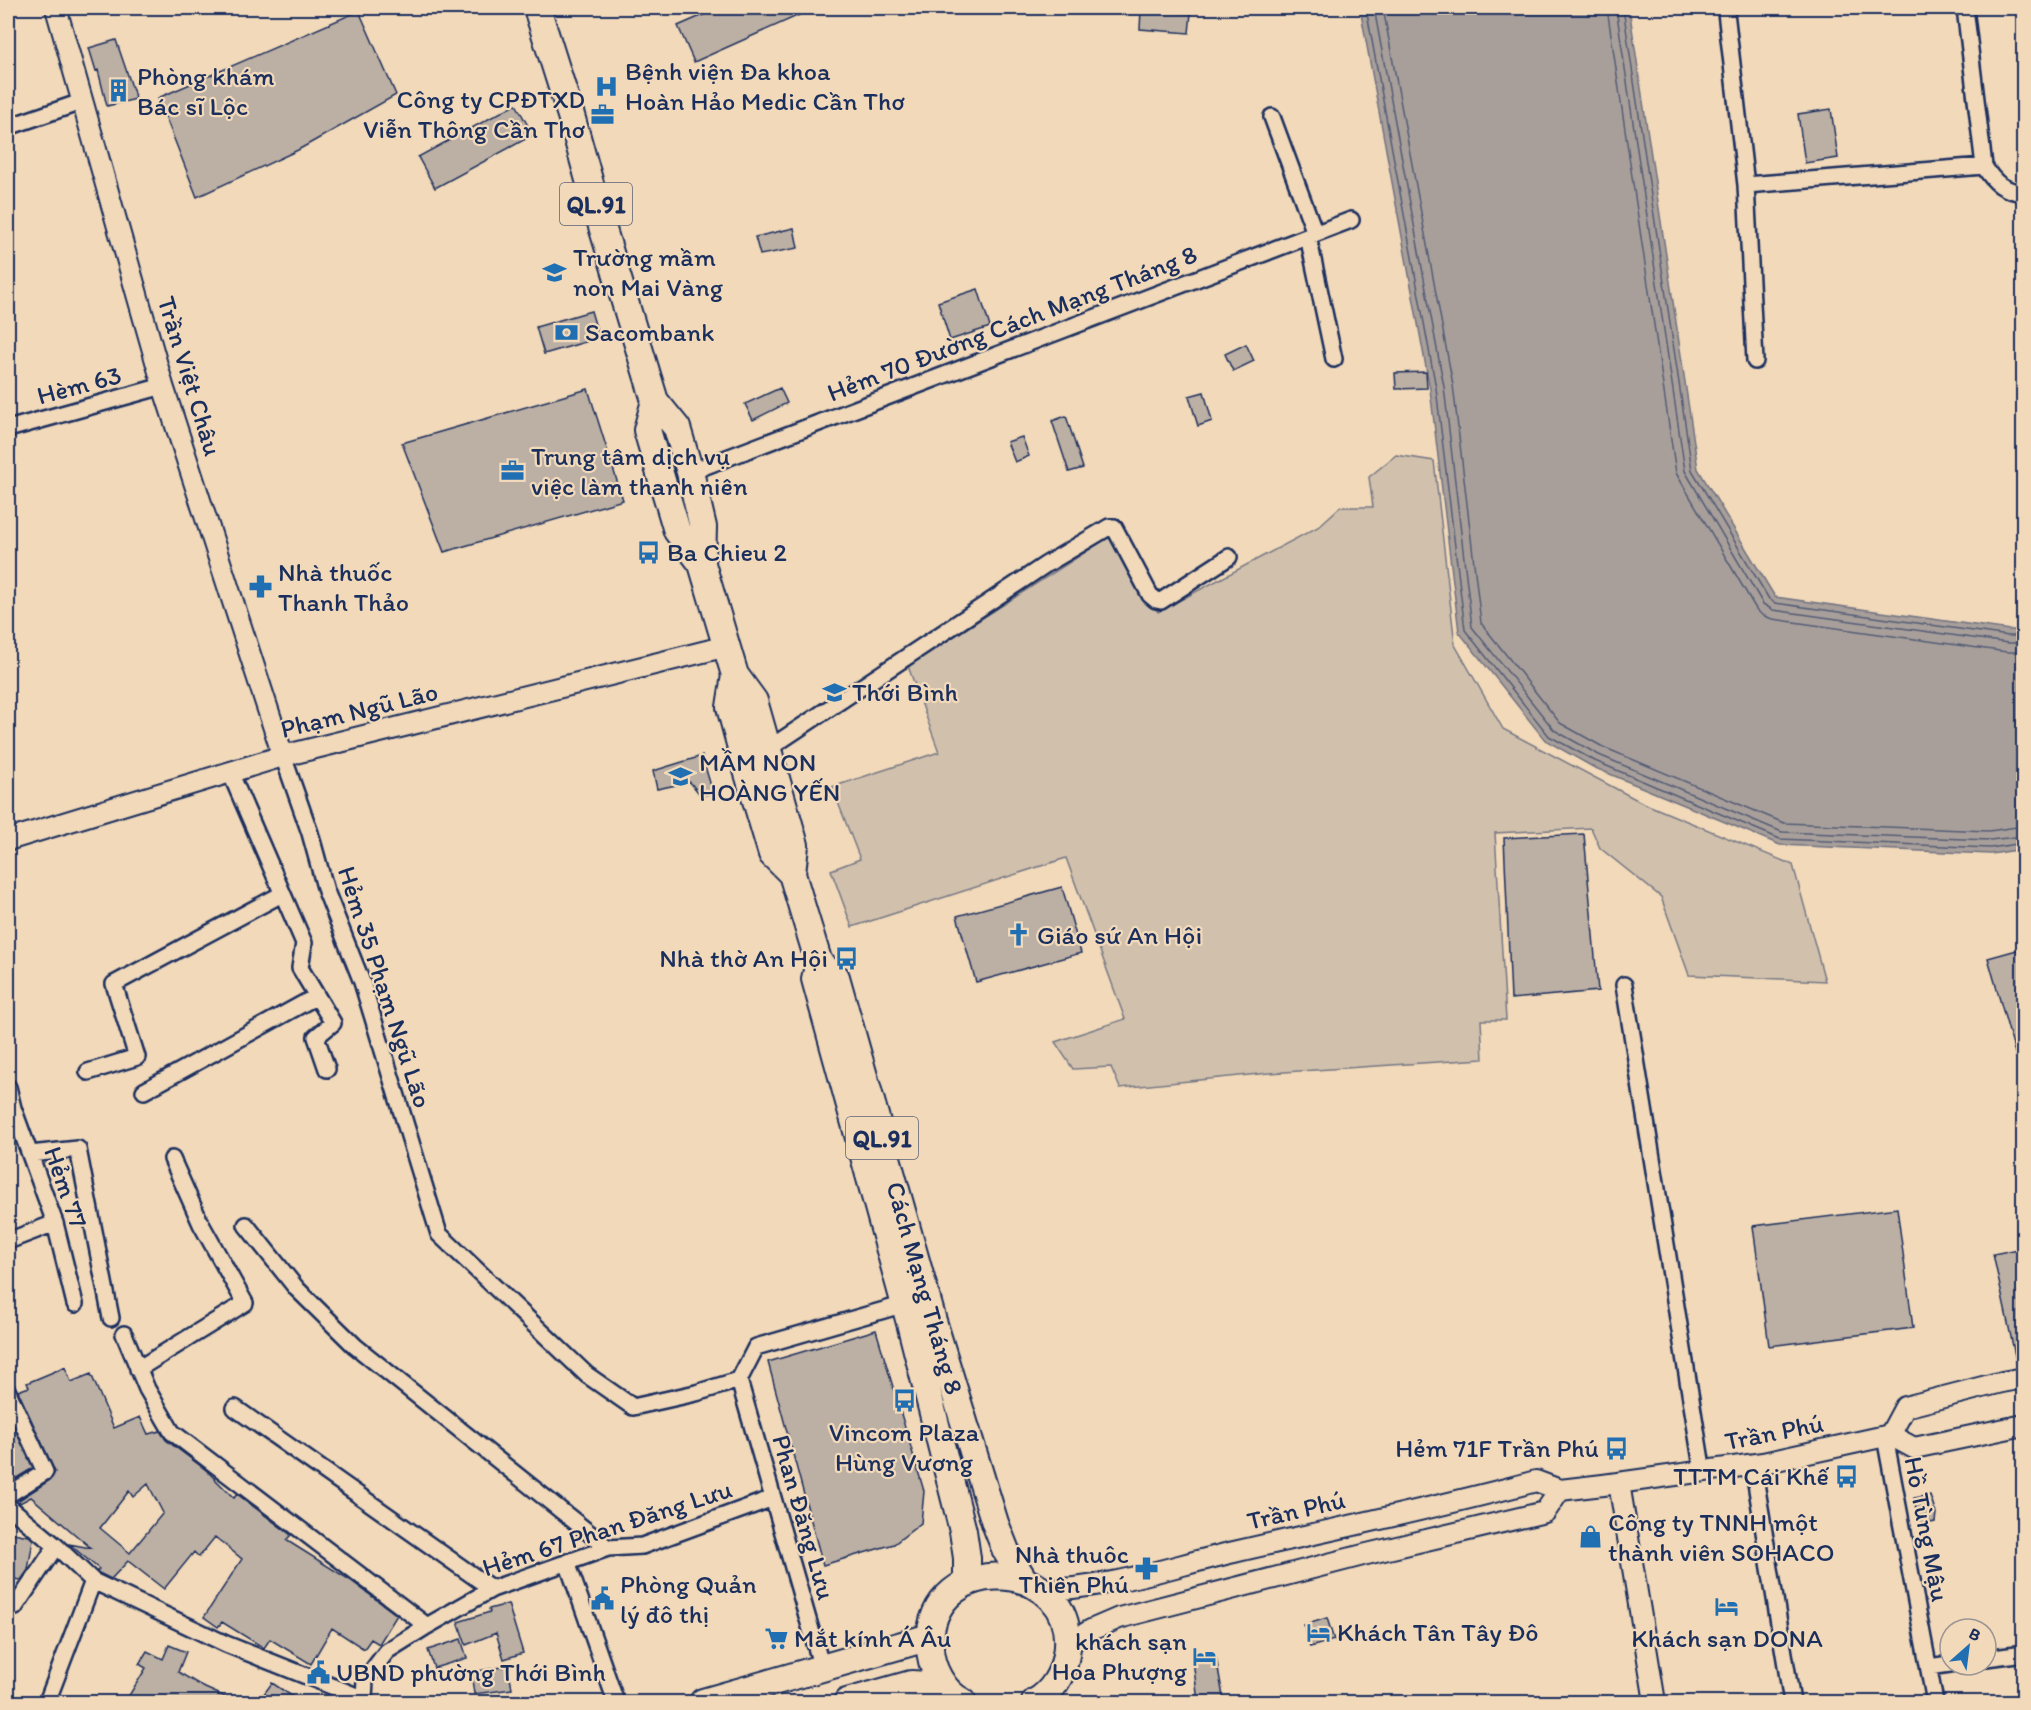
<svg xmlns="http://www.w3.org/2000/svg" width="2031" height="1710" font-family="Itim,sans-serif">
<style>
.green{fill:#d1c0ac;stroke:#767885;stroke-width:1.5}
.water{fill:#a89f9a;stroke:#707282;stroke-width:1.5}
.lines{fill:none;stroke-linecap:round;stroke-linejoin:round}
.shore{stroke:#535c76;stroke-width:1.5}
.building{fill:#bcafa3;stroke:#1b2f5e;stroke-width:1.5;fill-rule:evenodd}
.minor-casing{stroke:#1b2f5e;stroke-width:20}
.tertiary-casing{stroke:#1b2f5e;stroke-width:24}
.trunk-casing{stroke:#1b2f5e;stroke-width:30}
.minor{stroke:#f1d9b9;stroke-width:15}
.tertiary{stroke:#f1d9b9;stroke-width:20}
.trunk{stroke:#f1d9b9;stroke-width:26}
.labels{text-anchor:middle;dominant-baseline:central;stroke-width:4.5;stroke-linejoin:round;paint-order:stroke}
.shield{fill:#f1d9b9;stroke:#5b6279;stroke-width:1.5}
.shield-label{font-size:24px;font-weight:bold;fill:#1b2f5e}
.poi-label{font-size:26px;fill:#1b2f5e;stroke:#f1d9b9;text-anchor:start}
.street-label{font-size:26px;fill:#1b2f5e;stroke:#f1d9b9}
</style>
<rect width="100%" height="100%" fill="#f1d9b9"/>
<filter id="ink" filterUnits="userSpaceOnUse"><feTurbulence type="fractalNoise" baseFrequency=".0167" numOctaves="2"/><feDisplacementMap in="SourceGraphic" scale="12" xChannelSelector="R" yChannelSelector="G"/><feConvolveMatrix kernelMatrix="1 2 1 2 8 2 1 2 1" color-interpolation-filters="sRGB"/></filter>
<g filter="url(#ink)">
<path class="green" d="M1396,455L1434,461L1455,645L1503,729L1643,803L1793,865L1825,981L1689,975L1661,897L1600,848L1591,828L1495,833L1506,1020H1481L1483,1059L1269,1073L1120,1088L1111,1067L1073,1069L1055,1042L1125,1019L1066,858L852,927L831,870L860,859L832,787L939,752L908,666L1109,537L1158,612L1318,527L1340,507H1373L1369,477Z"/>
<path class="water" d="M1360,8H1629L1698,469L1775,597L2010,630H2023V849L1991,854L1780,845L1593,767L1545,740L1459,632L1430,389Z"/>
<g class="lines">
<path class="shore" d="M1366,8L1436,388L1465,630L1549,736L1595,761L1780,839L1990,848L2024,843
M1374,8L1444,387L1472,627L1554,730L1599,755L1782,832L1990,840L2024,836
M1383,8L1453,385L1481,623L1560,723L1603,747L1784,823L1989,831L2024,826
M1607,8L1676,473L1756,609L1762,615L1772,619L2007,652H2024
M1616,8L1685,471L1763,604L1773,610L2008,643H2024
M1623,8L1692,470L1769,599L1775,603L2009,636H2024"/>
</g>
<path class="building" d="M719,8H815L694,62L678,26Z
M1141,10L1191,13L1189,33L1140,29Z
M359,11L396,95L298,150L197,197L158,98Z
M116,40L136,99L107,106L98,70L96,71L89,48Z
M516,104L533,135L435,188L418,157Z
M1831,109L1838,158L1805,163L1798,114Z
M794,228L798,248L760,255L755,237Z
M978,289L990,327L950,340L938,302Z
M591,311L599,338L544,354L536,327Z
M1246,344L1254,361L1233,371L1225,354Z
M1426,372L1427,388L1396,389L1395,373Z
M780,388L787,403L753,420L745,404Z
M588,389L623,500L444,552L402,443Z
M1204,392L1212,421L1198,426L1189,396Z
M1066,416L1083,468L1069,472L1052,421Z
M1022,437L1029,456L1015,462L1007,442Z
M702,756L713,793L701,796L690,782L657,789L653,771Z
M1584,834L1598,991L1511,999L1504,838Z
M1062,887L1081,953L976,982L957,916Z
M2024,948V1067H2019L1988,958Z
M1897,1208L1913,1328L1769,1346L1753,1226Z
M2024,1248V1364L2017,1365L1993,1254Z
M876,1330L924,1491L921,1523L894,1544L823,1565L768,1362Z
M65,1367L71,1382L91,1374L114,1428L140,1417L148,1434L160,1431L166,1440L206,1470L234,1498L237,1494L291,1535L286,1540L350,1580L397,1615L379,1644L371,1639L364,1649L332,1628L311,1664L270,1639L264,1648L222,1622L218,1627L204,1617L242,1559L215,1537L199,1557L194,1552L164,1589L128,1561L111,1579L99,1573L97,1571L99,1569L69,1544L91,1548L31,1497L20,1503L19,1500L50,1480L55,1472L18,1391L29,1387L27,1383ZM148,1484L163,1513L130,1553L100,1528L129,1491L133,1497Z
M8,1414L33,1468L10,1482L8,1478Z
M1930,1495L1936,1513L1935,1522L1919,1525L1914,1498Z
M8,1532L29,1536L33,1540L28,1570L21,1580L8,1578Z
M508,1604L523,1653L504,1659L496,1633L466,1645L458,1622L490,1612L489,1609Z
M1327,1618L1334,1640L1310,1647L1304,1625Z
M461,1639L467,1658L434,1668L428,1650Z
M169,1645L186,1652L178,1672L205,1688L237,1702H125L146,1668L139,1664L147,1651L163,1659Z
M1216,1657L1224,1702H1198L1193,1660Z
M508,1666L512,1689L474,1694L471,1672Z
M272,1683L301,1702H258Z"/>
<g class="lines">
<defs>
<path id="minor" d="M1724,8L1726,12L1746,185L1755,361
M1965,8L1984,166C1994,183 2004,191 2024,193
M1272,117L1315,233
M8,127L84,101
M1746,185L1984,166
M1308,236L1334,359
M8,429L163,386
M690,472L1351,220
M768,749L1045,565L1109,527H1114L1150,595L1156,600L1161,601L1229,557
M283,756L310,833L326,891L362,982L439,1234L587,1375L633,1407L696,1393L739,1380L756,1347L905,1304
M230,772L304,943L300,968L333,1023L316,1037L327,1069
M1624,985L1703,1473
M88,1072L137,1057L114,984L282,894
M8,1087L13,1108L55,1223L75,1304
M144,1091L317,996
M30,1154L78,1149L111,1318
M246,1225L297,1289L355,1346L608,1548
M8,1241L55,1223
M124,1334L147,1389L172,1432L427,1626
M138,1369L245,1303L201,1224L172,1159
M739,1380L822,1668
M8,1392L45,1472L8,1495
M235,1408L492,1589
M1885,1437L1935,1702
M1753,1465L1792,1702
M8,1506L56,1546L93,1581L226,1644L364,1699L366,1702
M567,1562L616,1702
M8,1605L15,1607L56,1546
M1986,1658L2024,1653
M1929,1667L1950,1664
M364,1699L365,1680L387,1651L427,1626L492,1589L608,1548L642,1546L773,1498
M47,1702L93,1581"/>
<path id="tertiary" d="M56,8L163,386L283,756
M8,840L283,756L727,646
M1890,1435L1905,1407L2002,1382L2024,1378
M1619,1483L1655,1702
M1042,1590C1109,1589 1169,1567 1234,1552C1334,1529 1436,1508 1536,1481L1560,1490L1603,1485L1763,1463L1890,1435L1914,1448L2024,1425
M1068,1644L1091,1630L1119,1618L1367,1554L1545,1512L1560,1490"/>
<path id="trunk" d="M537,8L572,119L601,223L655,401L677,428L690,472L703,527L702,564
M655,401L647,430L677,531L702,564L735,675L754,701L795,845L792,874L819,963L815,979L910,1323L963,1531L967,1558V1583
M735,675L730,707L747,770L772,854L792,874
M819,963L836,977L933,1321L995,1523L1006,1551L1024,1580
M703,1702L930,1637
M847,1702L911,1684L944,1686
M963,1702C943,1692 930,1667 930,1646C928,1546 1082,1558 1066,1655C1063,1674 1052,1693 1035,1702"/>
</defs>
<use href="#minor" class="minor-casing"/>
<use href="#tertiary" class="tertiary-casing"/>
<use href="#trunk" class="trunk-casing"/>
<use href="#minor" class="minor"/>
<use href="#tertiary" class="tertiary"/>
<use href="#trunk" class="trunk"/>
</g>
</g>
<defs>
<symbol id="hospital-bare" viewBox="-9 -9 18 18"><path d="M-5-5h3v3.5h4V-5h3V5h-3V1.5h-4V5h-3Z" fill="#1f6fb2" stroke="#f1d9b9" stroke-width="2.5" paint-order="stroke"/></symbol>
<symbol id="building-bare" viewBox="-9 -9 18 18"><path d="M-4-6H4V6H1V3H-1V6H-4ZM-2.5-4.3h1.7v1.8h-1.7ZM.8-4.3h1.7v1.8H.8ZM-2.5-1h1.7V.8h-1.7ZM.8-1h1.7V.8H.8Z" fill="#1f6fb2" stroke="#f1d9b9" stroke-width="2.5" paint-order="stroke"/></symbol>
<symbol id="office-bare" viewBox="-9 -9 18 18"><path d="M-6-3h4V-5.5h4V-3h4V5H-6ZM-1-4.5V-3h2v-1.5ZM-6 0V1H6V0Z" fill="#1f6fb2" stroke="#f1d9b9" stroke-width="2.5" paint-order="stroke"/></symbol>
<symbol id="school-bare" viewBox="-9 -9 18 18"><path d="M0-5L7-2L0 1L-7-2ZM-4 1L0 2.5L4 1V4Q0 6-4 4Z" fill="#1f6fb2" stroke="#f1d9b9" stroke-width="2.5" paint-order="stroke"/></symbol>
<symbol id="bank-bare" viewBox="-9 -9 18 18"><path d="M-6-4H6V4H-6ZM0-2.3a2.3 2.3 0 1 0 0 4.6a2.3 2.3 0 1 0 0-4.6Z" fill="#1f6fb2" stroke="#f1d9b9" stroke-width="2.5" paint-order="stroke"/></symbol>
<symbol id="bus-bare" viewBox="-9 -9 18 18"><path d="M-5-6H5V4H4V6H2V4H-2V6H-4V4H-5ZM-3.5-4V0h7V-4ZM-3.5 1.2v1.5H-2V1.2ZM2 1.2v1.5H3.5V1.2Z" fill="#1f6fb2" stroke="#f1d9b9" stroke-width="2.5" paint-order="stroke"/></symbol>
<symbol id="pharmacy-bare" viewBox="-9 -9 18 18"><path d="M-2-6h4v4h4v4h-4v4h-4v-4h-4v-4h4Z" fill="#1f6fb2" stroke="#f1d9b9" stroke-width="2.5" paint-order="stroke"/></symbol>
<symbol id="church-bare" viewBox="-9 -9 18 18"><path d="M-1.2-6h2.4v3.5h3.3v2.4h-3.3V6h-2.4V-.1h-3.3v-2.4h3.3Z" fill="#1f6fb2" stroke="#f1d9b9" stroke-width="2.5" paint-order="stroke"/></symbol>
<symbol id="shop-bare" viewBox="-9 -9 18 18"><path d="M-5-2.5h2.3a2.7 3.5 0 0 1 5.4 0H5L5.5 6h-11ZM-1.5-2.5h3a1.5 2.3 0 0 0-3 0Z" fill="#1f6fb2" stroke="#f1d9b9" stroke-width="2.5" paint-order="stroke"/></symbol>
<symbol id="civic-bare" viewBox="-9 -9 18 18"><path d="M-.6-6.5H3V-4.5H.6V-3L4-1V1h2V6H-6V1h2V-1L-.6-3ZM-1.2 2.5V6h2.4V2.5Z" fill="#1f6fb2" stroke="#f1d9b9" stroke-width="2.5" paint-order="stroke"/></symbol>
<symbol id="hotel-bare" viewBox="-9 -9 18 18"><path d="M-6-4.5h1.5V1H6V5H4.5V3h-9V5H-6ZM-4 0a1.8 1.8 0 1 1 3.6 0ZM.5 0V-2.5h3Q6-2.5 6 0Z" fill="#1f6fb2" stroke="#f1d9b9" stroke-width="2.5" paint-order="stroke"/></symbol>
<symbol id="supermarket-bare" viewBox="-9 -9 18 18"><path d="M-6-5.5h2.5l.6 2H6L4.5 2H-2.5L-4.4-4H-6ZM-1.5 3.2a1.3 1.3 0 1 0 .1 0ZM3 3.2a1.3 1.3 0 1 0 .1 0Z" fill="#1f6fb2" stroke="#f1d9b9" stroke-width="2.5" paint-order="stroke"/></symbol>
</defs>
<g fill-rule="evenodd">
<use href="#hospital-bare" x="590" y="70" width="33" height="33"/>
<use href="#building-bare" x="102" y="74" width="33" height="33"/>
<use href="#office-bare" x="586" y="98" width="33" height="33"/>
<use href="#school-bare" x="538" y="256" width="33" height="33"/>
<use href="#bank-bare" x="550" y="316" width="33" height="33"/>
<use href="#office-bare" x="496" y="454" width="33" height="33"/>
<use href="#bus-bare" x="632" y="536" width="33" height="33"/>
<use href="#pharmacy-bare" x="244" y="570" width="33" height="33"/>
<use href="#school-bare" x="818" y="676" width="33" height="33"/>
<use href="#school-bare" x="664" y="760" width="33" height="33"/>
<use href="#church-bare" x="1002" y="918" width="33" height="33"/>
<use href="#bus-bare" x="830" y="942" width="33" height="33"/>
<use href="#bus-bare" x="888" y="1384" width="33" height="33"/>
<use href="#bus-bare" x="1600" y="1432" width="33" height="33"/>
<use href="#bus-bare" x="1830" y="1460" width="33" height="33"/>
<use href="#shop-bare" x="1574" y="1520" width="33" height="33"/>
<use href="#pharmacy-bare" x="1130" y="1552" width="33" height="33"/>
<use href="#civic-bare" x="586" y="1582" width="33" height="33"/>
<use href="#hotel-bare" x="1710" y="1590" width="33" height="33"/>
<use href="#hotel-bare" x="1302" y="1616" width="33" height="33"/>
<use href="#supermarket-bare" x="760" y="1622" width="33" height="33"/>
<use href="#hotel-bare" x="1188" y="1640" width="33" height="33"/>
<use href="#civic-bare" x="302" y="1656" width="33" height="33"/>
</g>
<g class="labels">
<g class="shield">
<rect x="560" y="183" width="72" height="42" rx="4.5"/>
<rect x="846" y="1117" width="72" height="42" rx="4.5"/>
</g>
<g class="shield-label">
<text x="596" y="204">QL.91</text>
<text x="882" y="1138">QL.91</text>
</g>
<g class="poi-label">
<text x="625" y="71">Bệnh viện Đa khoa<tspan x="625" dy="30">Hoàn Hảo Medic Cần Thơ</tspan></text>
<text x="137" y="76">Phòng khám<tspan x="137" dy="30">Bác sĩ Lộc</tspan></text>
<text x="585" y="99" text-anchor="end">Công ty CPĐTXD<tspan x="585" dy="30">Viễn Thông Cần Thơ</tspan></text>
<text x="573" y="257">Trường mầm<tspan x="573" dy="30">non Mai Vàng</tspan></text>
<text x="585" y="332">Sacombank</text>
<text x="531" y="456">Trung tâm dịch vụ<tspan x="531" dy="30">việc làm thanh niên</tspan></text>
<text x="667" y="552">Ba Chieu 2</text>
<text x="278" y="572">Nhà thuốc<tspan x="278" dy="30">Thanh Thảo</tspan></text>
<text x="852" y="692">Thới Bình</text>
<text x="699" y="762">MẦM NON<tspan x="699" dy="30">HOÀNG YẾN</tspan></text>
<text x="1037" y="935">Giáo sứ An Hội</text>
<text x="828" y="958" text-anchor="end">Nhà thờ An Hội</text>
<text x="904" y="1432" text-anchor="middle">Vincom Plaza<tspan x="904" dy="30">Hùng Vương</tspan></text>
<text x="1599" y="1448" text-anchor="end">Hẻm 71F Trần Phú</text>
<text x="1829" y="1476" text-anchor="end">TTTM Cái Khế</text>
<text x="1608" y="1522">Công ty TNNH một<tspan x="1608" dy="30">thành viên SOHACO</tspan></text>
<text x="1129" y="1554" text-anchor="end">Nhà thuôc<tspan x="1129" dy="30">Thiên Phú</tspan></text>
<text x="620" y="1584">Phòng Quản<tspan x="620" dy="30">lý đô thị</tspan></text>
<text x="1337" y="1632">Khách Tân Tây Đô</text>
<text x="794" y="1638">Mắt kính Á Âu</text>
<text x="1727" y="1638" text-anchor="middle">Khách sạn DONA</text>
<text x="1187" y="1641" text-anchor="end">khách sạn<tspan x="1187" dy="30">Hoa Phượng</tspan></text>
<text x="336" y="1672">UBND phường Thới Bình</text>
</g>
<g class="street-label">
<text transform="translate(1012 323) rotate(-21)">Hẻm 70 Đường Cách Mạng Tháng 8</text>
<text transform="translate(190 376) rotate(73)">Trần Việt Châu</text>
<text transform="translate(79 385) rotate(-15)">Hèm 63</text>
<text transform="translate(359 710) rotate(-14)">Phạm Ngũ Lão</text>
<text transform="translate(385 987) rotate(72)">Hẻm 35 Phạm Ngũ Lão</text>
<text transform="translate(66 1187) rotate(71)">Hẻm 77</text>
<text transform="translate(925 1288) rotate(74)">Cách Mạng Tháng 8</text>
<text transform="translate(1774 1432) rotate(-11)">Trần Phú</text>
<text transform="translate(1296 1510) rotate(-13)">Trần Phú</text>
<text transform="translate(804 1517) rotate(74)">Phan Đăng Lưu</text>
<text transform="translate(607 1528) rotate(-18)">Hẻm 67 Phan Đăng Lưu</text>
<text transform="translate(1927 1529) rotate(79)">Hồ Tùng Mậu</text>
</g>
</g>
<rect width="2031" height="1710" fill="none" stroke="#f1d9b9" stroke-width="30"/>
<rect x="15" y="15" width="2001" height="1680" fill="none" stroke="#1b2f5e" stroke-width="2" filter="url(#ink)"/>
<g transform="translate(1968 1647) rotate(28)"><circle r="28" fill="#f1d9b9" stroke="#9b9595" stroke-width="1.5"/>
<path d="M0-4.5L10 22L0 15L-10 22Z" fill="#1f6fb2"/>
<text y="-9" font-size="16" font-weight="bold" text-anchor="middle" fill="#1b2f5e">B</text>
</g>
</svg>
